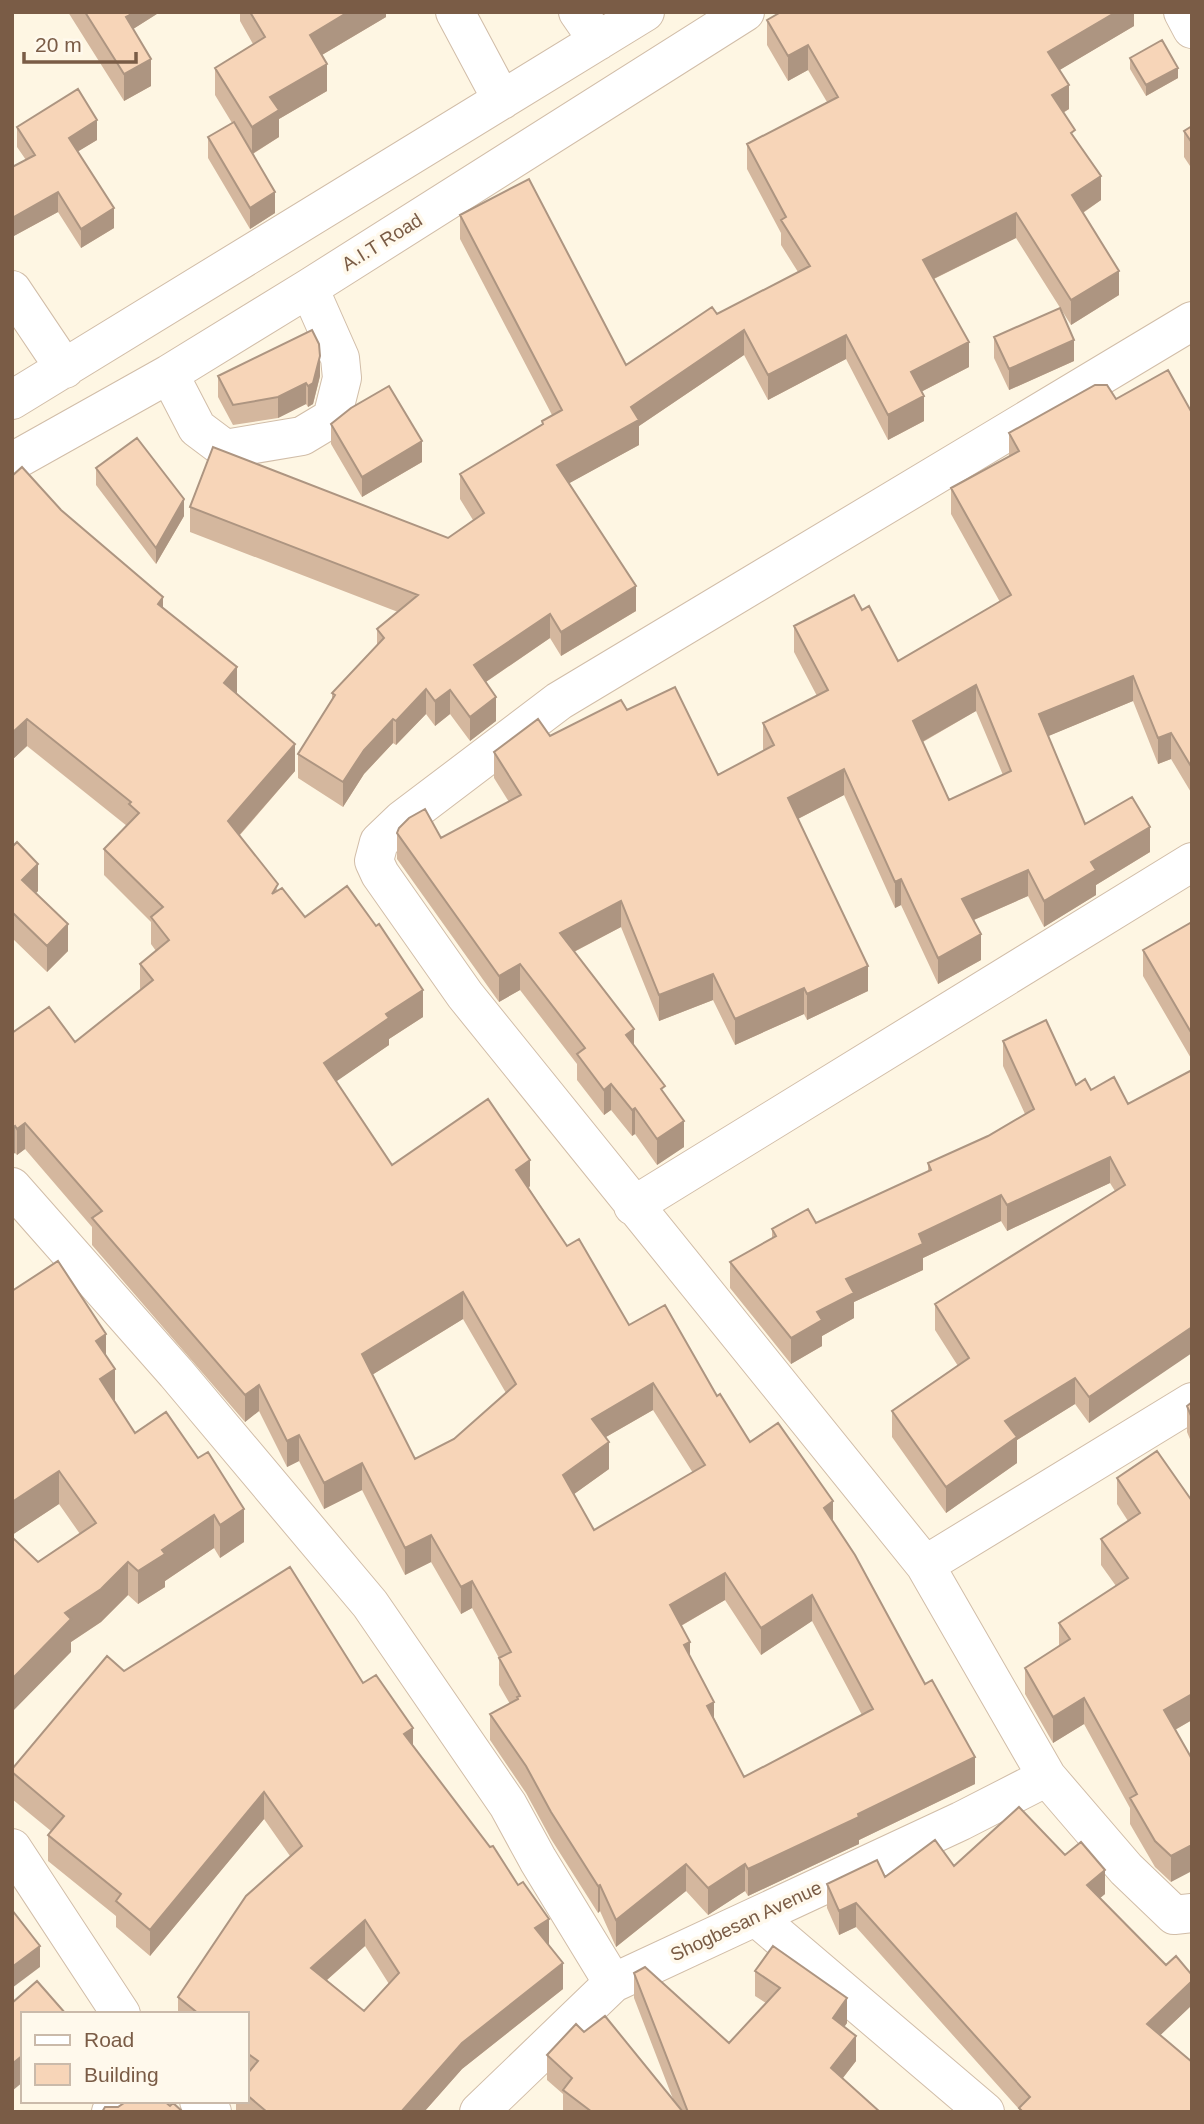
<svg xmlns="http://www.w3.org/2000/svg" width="1204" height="2124" font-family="Helvetica,sans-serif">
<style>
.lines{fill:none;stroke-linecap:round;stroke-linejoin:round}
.minor-casing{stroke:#d1bda8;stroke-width:40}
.minor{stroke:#fff;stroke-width:38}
.wall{fill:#d4b79e;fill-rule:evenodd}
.shaded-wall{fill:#ad9581}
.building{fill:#f7d5b8;stroke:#ad9581;stroke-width:2;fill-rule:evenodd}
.labels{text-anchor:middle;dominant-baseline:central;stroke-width:7;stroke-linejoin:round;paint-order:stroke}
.street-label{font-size:19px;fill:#7a5c46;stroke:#fff9ec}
</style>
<rect width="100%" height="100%" fill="#fef6e3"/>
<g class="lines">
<defs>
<path id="minor" d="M455,12L502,100
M578,12L598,41
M1183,12L1192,29
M12,290L65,369
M1192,321L559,701L402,820L379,842L374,861L380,874L465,995L925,1565L1047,1777L1126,1869L1174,1915L1192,1913
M169,374L197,428L225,449L302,436L332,418L342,378L340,358L309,288
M12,400L645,12
M12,462L169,374L309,288L745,12
M12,1187L176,1373L370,1604L508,1805L538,1860L613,1983
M633,1206L1192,862
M925,1565L1192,1402
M12,1848L121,2014
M756,1917L985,2112
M199,2101L212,2112
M111,2112L121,2101
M479,2112L613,1983L961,1821L1047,1777"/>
</defs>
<use href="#minor" class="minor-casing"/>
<use href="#minor" class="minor"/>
</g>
<path class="wall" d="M68,12H160L133,29L151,86L124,101Z
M240,12H386V17L322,55L327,91L279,119V137L253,154L275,213L250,229L208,158V137L232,123L215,95V68L253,44L240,21Z
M1134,12V26L1059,70L1069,109L1063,113L1101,200L1083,213L1119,295L1071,325L1016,238L934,279L969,367L921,392L924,421L888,440L846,359L768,400L744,355L639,426V445L569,483L636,611L561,656L550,638L486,682L496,721L470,741L450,714L435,726L426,714L396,745L393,743L364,774L343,807L298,778V754L332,699V693L377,645V629L398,612L190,532V507L448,538L473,520L460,499V474L542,425V421L552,415L460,239V215L626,365L717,314L798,272L781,245V233L747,169V144L827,102L808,70L788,81L767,45V20Z
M1130,58L1178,78L1146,96L1130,69Z
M1192,126V169L1184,157V131Z
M17,127L97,140L78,151L114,228L81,248L58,212L12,237V167L26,160L17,147Z
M994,337L1074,361L1009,390L994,358Z
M218,376H320L313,404L308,407L306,404L278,418L233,425L218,397Z
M1116,399L1192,413V794L1171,759L1158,764L1133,701L1048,736L1085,824L1150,852L1096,885V895L1044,927L1028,896L974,920L981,960L938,984L901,905L895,908L844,795L798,819L868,991L807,1020L804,1014L735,1045L713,1000L659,1021L621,927L574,952L665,1095L684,1147L657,1165L635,1134L632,1136L611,1110L604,1115L577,1080V1064L520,990L499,1002L397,859V833L441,838L509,802L494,778V752L550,736L627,710L718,775L764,751L763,749V723L817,696L794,652V626L862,610L898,661L1000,602L951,514V488L1009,456V433ZM976,711L1003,775L949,800L923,742Z
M331,424L422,462L362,497L331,444Z
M96,468L184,516L156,564L96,485Z
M61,510L163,608L237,694L295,771L240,835L278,891L305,917L423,1017L389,1039V1045L336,1081L392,1165L530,1186L529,1188L567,1246L629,1325L717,1396L750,1442L833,1522L975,1784L859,1840V1844L748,1896L745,1891L708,1915L686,1891L616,1947L600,1911L598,1913L551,1839L526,1793L490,1740V1714L510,1704L499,1685V1658L472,1608L461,1614L431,1562L405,1575L362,1490L324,1509L299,1461L287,1467L259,1411L245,1422L92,1245V1227L25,1149L17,1155L15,1153L12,1033L75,1042L140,991V964L156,951L151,944V922L104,875V849L127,826L27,746L12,760ZM463,1319L506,1393L454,1439L415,1459L372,1375ZM653,1410L693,1473L594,1530L574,1494L609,1469L606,1437ZM725,1600L761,1655L812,1621L862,1715L744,1777L714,1718L690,1657L681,1626Z
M12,847L38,891L36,893L68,951L47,972L12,938Z
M1192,922V1060L1143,976V950Z
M1003,1041L1076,1085L1128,1104L1192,1070L1089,1423L1075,1404L1017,1440V1463L946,1513L892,1437V1411L958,1366L935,1330V1304L1115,1191L1110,1183L1007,1231L1001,1221L923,1258V1270L854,1302V1318L822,1336V1346L791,1364L730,1288V1262L772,1238V1229L816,1223L928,1171V1163L988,1136L1025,1114L1003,1066Z
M106,1356L115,1402L135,1433L244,1542L220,1558L214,1548L165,1581V1587L138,1604L128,1595L101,1622L71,1642V1652L38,1562L80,1534L59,1504L12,1535Z
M1192,1402V1444L1187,1432V1406Z
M1157,1451L1192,1720L1175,1730L1171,1882L1155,1867L1130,1824V1808L1084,1724L1053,1743L1025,1694V1668L1059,1646V1623L1116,1586L1101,1565V1539L1128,1521L1117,1504V1478Z
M124,1671L363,1683L413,1745L549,1945L563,1989L462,2069L424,2112H236V2101H247V2014H178V1997L290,1856L264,1819L150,1956L116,1927V1916L48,1861V1835L51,1831L12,1799V1769ZM365,1946L389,1984L364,2011L327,1980Z
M1065,1855L1105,1894L1100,1898L1166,1965L1192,1975V2005L1160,2035L1192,2112H1019V2109L856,1927L839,1935L827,1908V1884L885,1877L954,1866Z
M755,1971L847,2023L844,2027L856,2061L843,2078L880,2112H563V2094L547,2080V2055L584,2032L673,2099L634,1998V1973L729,2043L766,2003L755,1996Z"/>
<path class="shaded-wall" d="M125,12H160L130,31Z
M348,12H386V17L310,62V35Z
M1116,12H1134V26L1048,77V52Z
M808,45V70L788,81V56Z
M151,59V86L124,101V74Z
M327,64V91L279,119V137L252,154V127L270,97Z
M1178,68V78L1146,96V85Z
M1069,85V109L1052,119V95Z
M97,120V140L69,157V138Z
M1101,176V200L1072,220V195Z
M58,192V212L12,237V218Z
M275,192V213L250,229V208Z
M114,208V228L81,248V229Z
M1016,213V238L923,284V260Z
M1119,271V295L1071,325V300Z
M744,330V355L639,426V445L557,490V465L631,407Z
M846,335V359L768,400V375Z
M1074,340V361L1009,390V369Z
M969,342V367L911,397V372Z
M320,356V376L313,404L308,407V386Z
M306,383V404L278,418V397Z
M924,396V421L888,440V415Z
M422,441V462L362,497V477Z
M184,499V516L156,564V548Z
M636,586V611L561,656V632Z
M163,597V624L158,604Z
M550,614V638L474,690V665Z
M237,667V694L224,683Z
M1133,676V701L1039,740V714Z
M976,685V711L913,747V721Z
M426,689V714L396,745V721Z
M450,690V714L435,726V701Z
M496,697V721L470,741V717Z
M27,719V746L12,760V733Z
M393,719V743L364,774L343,807V782L364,750Z
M1171,733V759L1158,764V738Z
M295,744V771L228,848V821Z
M844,769V795L788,824V798Z
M1150,827V852L1096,885V895L1044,927V901L1091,862Z
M38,864V891L22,907V880Z
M1028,870V896L962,925V899Z
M901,879V905L895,908V882Z
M621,901V927L560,959V933Z
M68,924V951L47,972V946Z
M981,934V960L938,984V958Z
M520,964V990L499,1002V976Z
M868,966V991L807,1020V994Z
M713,974V1000L659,1021V995Z
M804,988V1014L735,1045V1019Z
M423,990V1017L389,1039V1045L324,1090V1063L386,1014Z
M634,1029V1055L626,1035Z
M611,1084V1110L604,1115V1090Z
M635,1108V1134L632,1136V1110Z
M684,1121V1147L657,1165V1139Z
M25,1123V1149L17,1155V1129Z
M15,1126V1153L12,1155V1128Z
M1110,1157V1183L1007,1231V1205Z
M530,1160V1186L516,1196V1170Z
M1001,1195V1221L923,1258V1270L854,1302V1318L822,1336V1346L791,1364V1338L817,1312L846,1279L919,1234Z
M463,1292V1319L362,1381V1354Z
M1192,1327V1353L1089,1423V1397Z
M106,1334V1367L96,1341Z
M115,1369V1402L100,1379Z
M1075,1378V1404L1017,1440V1463L946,1513V1487L1005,1421Z
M653,1383V1410L592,1445V1419Z
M259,1385V1411L245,1422V1395Z
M299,1435V1461L287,1467V1441Z
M609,1442V1469L563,1502V1475Z
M362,1463V1490L324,1509V1483Z
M59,1471V1504L12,1535V1502Z
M833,1501V1528L824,1508Z
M244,1509V1542L220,1558V1525Z
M214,1515V1548L165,1581V1587L138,1604V1571L162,1550Z
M431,1535V1562L405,1575V1548Z
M128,1562V1595L101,1622L71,1642V1652L12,1712V1679L65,1613Z
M725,1573V1600L670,1632V1605Z
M472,1581V1608L461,1614V1587Z
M812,1595V1621L761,1655V1628Z
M690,1642V1669L684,1645Z
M1192,1694V1720L1164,1736V1710Z
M1084,1698V1724L1053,1743V1717Z
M714,1702V1729L707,1706Z
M413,1728V1755L404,1734Z
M975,1757V1784L859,1840V1844L748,1896V1869L858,1814Z
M264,1792V1819L150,1956V1930Z
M1192,1845V1871L1171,1882V1856Z
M686,1864V1891L616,1947V1920Z
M745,1864V1891L708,1915V1888Z
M1105,1870V1894L1087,1909V1885Z
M600,1885V1911L598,1913V1886Z
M856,1903V1927L839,1935V1911Z
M549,1919V1946L535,1928Z
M365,1920V1946L311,1994V1968Z
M40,1946V1967L12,1988V1967Z
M563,1963V1989L462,2069L424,2112H401L462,2043Z
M1192,1981V2005L1147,2048V2024Z
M847,1998V2023L833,2043V2018Z
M856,2036V2061L831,2093V2068Z
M23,2055V2082L12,2091V2064Z"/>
<path class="building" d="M85,12H128L130,15L126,17L151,59L124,74Z
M250,12H348L310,35L327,64L270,97L279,110L252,127L215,68L265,37Z
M781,12H1116L1048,52L1069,85L1052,95L1075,130L1071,133L1101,176L1072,195L1119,271L1071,300L1016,213L923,260L969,342L911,372L924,396L888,415L846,335L768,375L744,330L631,407L639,420L557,465L636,586L561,632L550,614L474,665L496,697L470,717L450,690L435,701L426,689L396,721L393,719L364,750L343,782L298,754L335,695L332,693L384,638L377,629L418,595L190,507L213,447L448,538L484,513L460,474L543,424L542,421L562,410L460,215L529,179L626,365L712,307L717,314L810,266L781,220L786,217L747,144L838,97L808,45L788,56L767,20Z
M1162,40L1178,68L1146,85L1130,58Z
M78,89L97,120L69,138L114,208L81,229L58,192L12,218V167L35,155L17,127Z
M234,122L275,192L250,208L208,137Z
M1192,126V143L1184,131Z
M1060,308L1074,340L1009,369L994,337Z
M312,330L319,344L320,356L313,383L308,386L306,383L278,397L233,405L218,376Z
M1168,370L1192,413V768L1171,733L1158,738L1133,676L1039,714L1085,824L1132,797L1150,827L1091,862L1096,870L1044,901L1028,870L962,899L981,934L938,958L901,879L895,882L844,769L788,798L868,966L807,994L804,988L735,1019L713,974L659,995L621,901L560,933L634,1029L626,1035L665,1086L661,1089L684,1121L657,1139L635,1108L632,1110L611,1084L604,1090L577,1054L585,1048L520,964L499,976L397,833L399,828L409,818L425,809L441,838L521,795L494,752L538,719L550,736L621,700L627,710L675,687L718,775L774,745L763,723L828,690L794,626L854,595L862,610L869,606L898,661L1011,595L951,488L1019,451L1009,433L1095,385H1107L1116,399ZM976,685L1011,771L949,800L913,721Z
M389,386L422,441L362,477L331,424L351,408Z
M137,438L184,499L156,548L96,468Z
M22,467L61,510L163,597L158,604L237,667L224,683L295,744L228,821L278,884L272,894L282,888L305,917L347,886L376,926L379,924L423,990L386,1014L389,1018L324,1063L392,1165L488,1099L530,1160L516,1170L567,1246L579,1239L629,1325L665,1305L717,1396L720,1394L750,1442L778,1423L833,1501L824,1508L855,1555L925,1684L932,1680L975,1757L858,1814L859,1817L748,1869L745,1864L708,1888L686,1864L616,1920L600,1885L598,1886L551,1812L526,1766L490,1714L518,1699L517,1697L520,1696L499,1658L511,1652L472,1581L461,1587L431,1535L405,1548L362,1463L324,1483L299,1435L287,1441L259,1385L245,1395L92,1218L102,1211L25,1123L17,1129L15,1126L12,1128V1033L49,1007L75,1042L153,980L140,964L169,940L151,917L163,907L104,849L139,813L129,804L131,802L27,719L12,733V476ZM463,1292L516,1384L454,1439L415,1459L362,1354ZM653,1383L705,1465L594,1530L563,1475L609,1442L592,1419ZM725,1573L761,1628L812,1595L873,1709L744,1777L707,1706L714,1702L684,1645L690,1642L670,1605Z
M17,842L38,864L22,880L68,924L47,946L12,912V847Z
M1192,922V1034L1143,950Z
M1046,1020L1076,1085L1085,1079L1091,1090L1114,1077L1128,1104L1192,1070V1327L1089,1397L1075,1378L1005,1421L1017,1437L946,1487L892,1411L969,1358L935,1304L1125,1185L1110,1157L1007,1205L1001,1195L919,1234L923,1244L846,1279L854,1293L817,1312L822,1320L791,1338L730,1262L776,1236L772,1229L808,1209L816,1223L931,1170L928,1163L988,1136L1034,1109L1003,1041Z
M58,1261L106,1334L96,1341L115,1369L100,1379L135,1433L166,1412L198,1458L208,1452L244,1509L220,1525L214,1515L162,1550L165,1554L138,1571L128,1562L101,1589L65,1613L71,1619L12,1679V1537L38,1562L96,1523L59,1471L12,1502V1291Z
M1192,1402V1418L1187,1406Z
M1157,1451L1192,1501V1694L1164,1710L1192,1759V1845L1171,1856L1155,1841L1130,1798L1137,1794L1084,1698L1053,1717L1025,1668L1070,1639L1059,1623L1128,1578L1101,1539L1140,1513L1117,1478Z
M290,1567L363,1683L376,1675L413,1728L404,1734L490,1847L493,1846L518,1885L523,1882L549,1919L535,1928L563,1963L462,2043L401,2112H267L247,2095V2074L258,2061L247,2053V2014H199L178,1997L246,1896L302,1846L264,1792L150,1930L116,1901L121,1894L48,1835L64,1816L12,1772V1769L107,1656L124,1671ZM365,1920L399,1973L364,2011L311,1968Z
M1019,1807L1065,1855L1081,1842L1105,1870L1087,1885L1166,1965L1176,1956L1192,1975V1981L1147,2024L1192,2062V2112H1023L1019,2108L1030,2097L856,1903L839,1911L827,1884L877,1860L885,1877L935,1840L954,1866Z
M12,1910L40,1946L12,1967Z
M773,1946L847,1998L833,2018L856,2036L831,2068L880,2112H688L634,1973L645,1967L729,2043L780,1988L755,1971Z
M37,1981L66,2014H23V2055L12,2064V2003Z
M605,2016L683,2112H592L563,2090L572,2078L547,2055L576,2024L584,2032Z
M127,2101H164L170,2106L173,2103L183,2112H102L105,2107H118Z"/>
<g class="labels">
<g class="street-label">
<text transform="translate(382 242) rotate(-32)">A.I.T Road</text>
<text transform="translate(746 1921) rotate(-25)">Shogbesan Avenue</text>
</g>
</g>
<rect width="1204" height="2124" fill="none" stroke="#7a5c46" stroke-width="28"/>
<rect x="21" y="2012" width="228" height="91" fill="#fff9ec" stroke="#cabaaa" stroke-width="2"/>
<rect x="35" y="2035" width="35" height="10" fill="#ffffff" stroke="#cabaaa" stroke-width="2"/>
<text x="84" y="2047" font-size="21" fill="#7a5c46">Road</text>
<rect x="35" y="2064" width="35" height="21" fill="#f7d5b8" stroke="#cabaaa" stroke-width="2"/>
<text x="84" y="2082" font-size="21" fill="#7a5c46">Building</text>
<path d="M24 52v10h112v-10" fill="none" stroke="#7a5c46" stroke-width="3.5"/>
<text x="35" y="52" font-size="21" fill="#7a5c46" stroke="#fff9ec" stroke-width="5" paint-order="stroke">20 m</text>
</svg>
